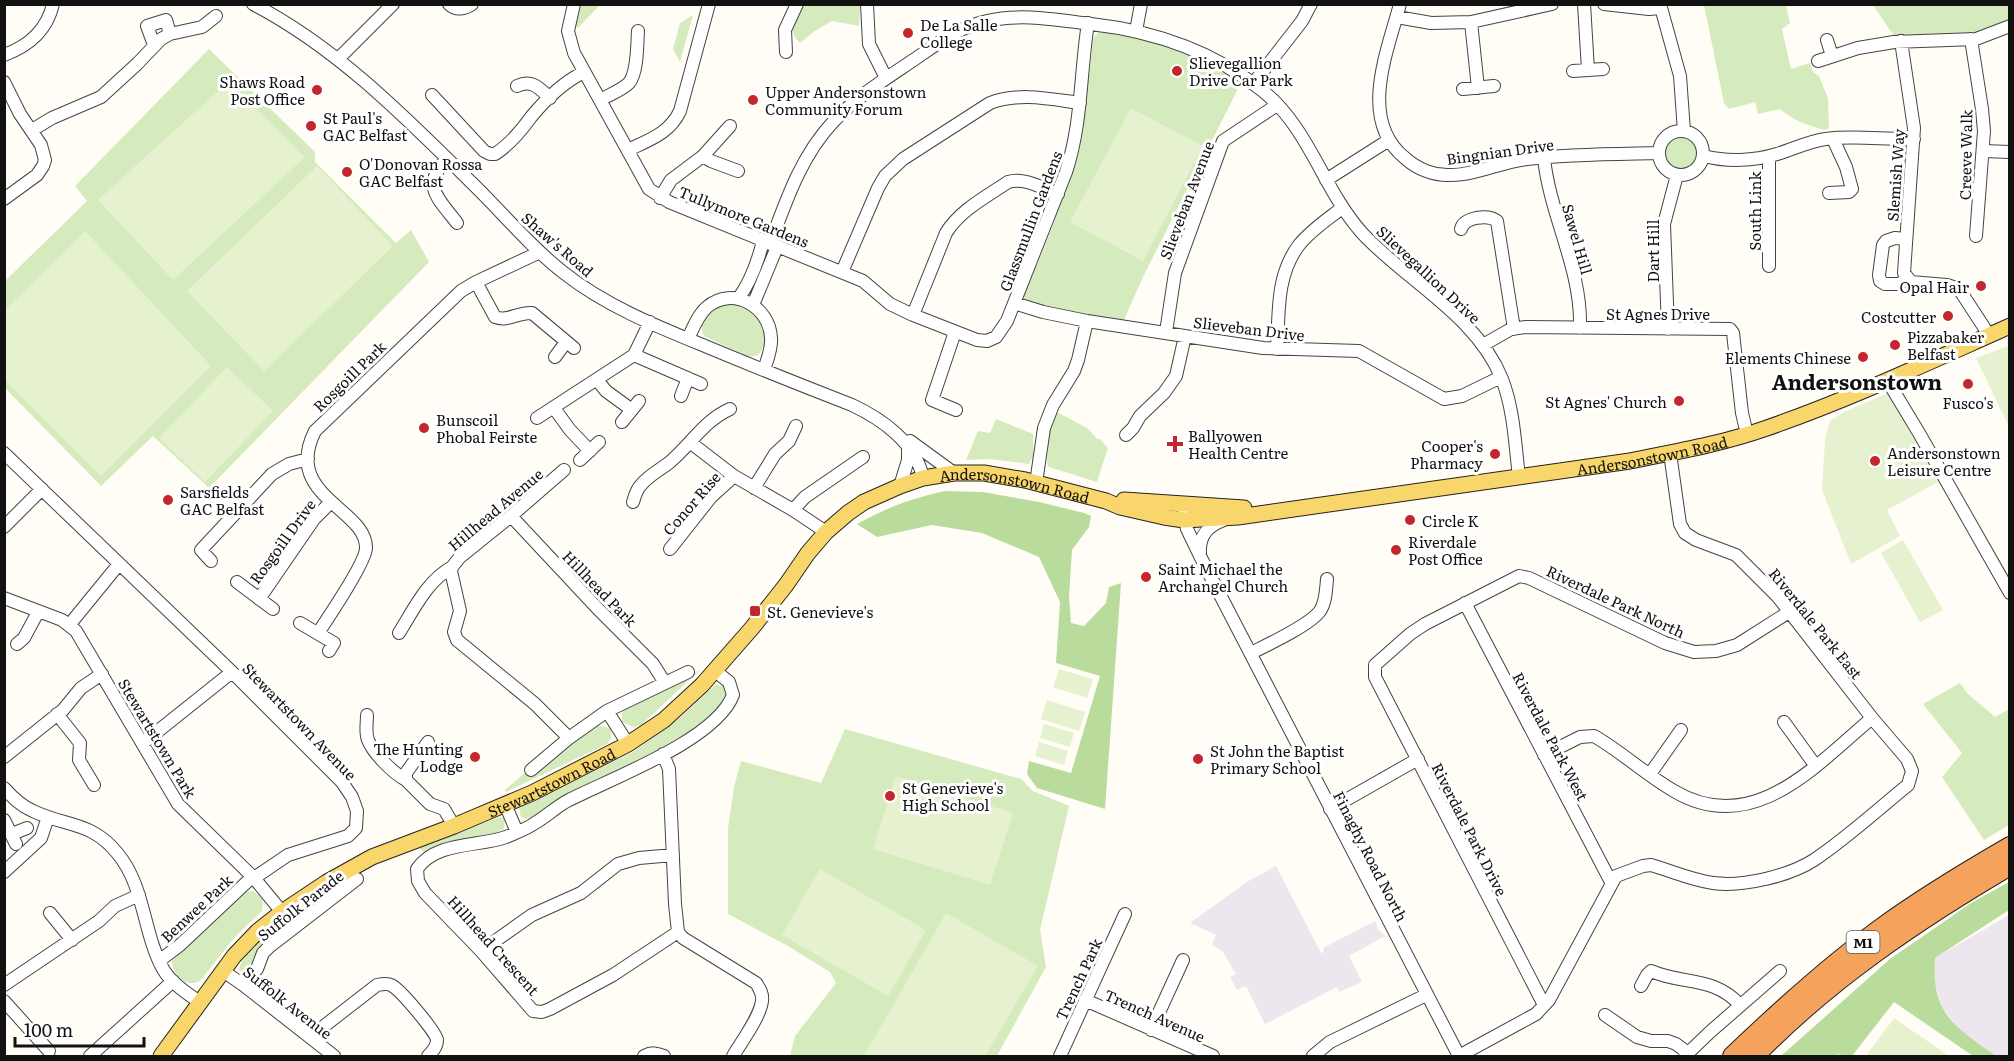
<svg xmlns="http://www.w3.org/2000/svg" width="2014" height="1061" font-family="Literata,serif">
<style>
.industrial{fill:#eee6ef}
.green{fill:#d5ebbd}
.forest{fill:#b9dc9c}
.pitch{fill:#e6f2cf}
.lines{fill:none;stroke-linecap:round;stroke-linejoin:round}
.minor-casing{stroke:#444;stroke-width:14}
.major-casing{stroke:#222;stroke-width:17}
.highway-casing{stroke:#222;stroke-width:20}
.minor{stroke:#fff;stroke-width:12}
.major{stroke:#f9d66b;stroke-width:15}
.highway{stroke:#f5a25d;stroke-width:18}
.poi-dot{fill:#c4262e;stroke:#fff;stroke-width:2}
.labels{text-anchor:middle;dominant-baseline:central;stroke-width:6;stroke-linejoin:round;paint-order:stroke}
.shield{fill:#fff;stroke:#585858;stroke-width:1.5}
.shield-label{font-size:14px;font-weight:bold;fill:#111}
.poi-label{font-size:15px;fill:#111;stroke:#fff;text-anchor:start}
.street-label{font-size:15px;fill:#111;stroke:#fff}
.district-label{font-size:21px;font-weight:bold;fill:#111;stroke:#fff}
</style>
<rect width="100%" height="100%" fill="#fffdf5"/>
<path class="industrial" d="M1276,866L1321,953L1324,952L1323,948L1375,921L1379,931L1385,936L1349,956L1362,982L1339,992L1337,987L1265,1024L1246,986L1237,990L1230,977L1236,974L1223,952L1212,945L1216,935L1190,923L1250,880Z
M2009,915V1056H1996L1958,1029L1942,1007L1934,980L1935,958Z"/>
<path class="green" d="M581,5L596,4L599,6L578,28L576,26Z
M804,5H860L859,26L832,21L816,30L800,43C785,29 796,20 804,5Z
M1704,5H1786L1790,23L1782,29L1791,69L1810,63L1813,72L1819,76L1828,98L1829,128L1825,130C1808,126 1793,120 1780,109L1758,114L1755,102L1729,109L1724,103Z
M1873,5H2009V22L1973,34L1894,36Z
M693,15L680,62L673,49L680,23Z
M1098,32C1145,34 1203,53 1241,83L1143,277L1123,322L1055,311L1025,301L1022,295L1033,264L1037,266L1055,220L1051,217L1084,99L1087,97L1093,39Z
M209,49L315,152V162L396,243L411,230L429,262L209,488L153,436L101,486L5,388V281L87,201L75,186Z
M1662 153a19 19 0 1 1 38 0a19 19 0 1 1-38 0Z
M722,304C727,304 733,303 737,304C760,308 775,337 758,355L749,357L704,336C696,320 709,311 722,304Z
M1057,412L1087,428L1097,439H1100L1108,448L1097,482L1049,467L1047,463L1049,433Z
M996,419L1033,434V456L1029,464L990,459L966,460L978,431L990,433Z
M700,670L641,725L633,727L622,722V714L625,708L623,706Z
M723,683L728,693L726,701L705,720L679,739L576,791L533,817L526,819L521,817L519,809L522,807L633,752L679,719L716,684L720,686Z
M1960,683L1967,693L1995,717L2009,709V825L1984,840L1942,777L1962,753L1923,704Z
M595,725L611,728V738L607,744L506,792L505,790L528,770L533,775Z
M845,729L1021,779L1033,791L1069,806L1040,930L1046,967L997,1056H790L795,1036L836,983L830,972L788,946L728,914V828L734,787L741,761L821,783Z
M500,817L505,819L504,829L496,833L497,835C468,837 453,843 427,855L418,847Z
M253,891L263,899L262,911L234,938L200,981C186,988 173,976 172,961L180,952L243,892Z
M292,915L296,921L247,971L242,972L239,970C241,952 278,927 292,915Z"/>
<path class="forest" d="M945,491L983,492L1039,502L1084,513L1091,516L1089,527L1072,550L1069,597L1071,623L1084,626L1106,603L1109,587L1121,583L1105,809L1037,788L1027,774L1029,761L1071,773L1100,676L1056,663L1060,602L1039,557L982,533L932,525L877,537L857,524C888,507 910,499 945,491Z
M2009,882V910L1935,958C1931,1014 1955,1027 1996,1056H1973L1894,1002L1852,1056H1843L1838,1054L1836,1056H1781L1890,959L1971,903Z"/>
<path class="pitch" d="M229,81L305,157L173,280L98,200Z
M1131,108L1203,146L1143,261L1070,222Z
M317,166L393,246L264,371L187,291Z
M85,231L211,366L101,476L5,380V310Z
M2009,341V427L1976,358L2008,346L2007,342Z
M227,367L273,411L205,482L159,438Z
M1888,393L1938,482L1887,510L1900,536L1851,564L1822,490L1825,439L1830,421L1844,412Z
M1903,540L1943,610L1920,622L1881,553Z
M1059,669L1093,679L1087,698L1053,687Z
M1047,700L1085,712L1079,731L1041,719Z
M1044,724L1074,733L1070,747L1040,738Z
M1039,742L1068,751L1064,765L1035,756Z
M896,776L1013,813L990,885L873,849Z
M820,869L926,930L888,996L782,935Z
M946,913L1038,966L985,1056H864Z
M1894,1018L1949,1056H1866Z"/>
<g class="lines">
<defs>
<path id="minor" d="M253,4C341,50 410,122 480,191C507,218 533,249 564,273C606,306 656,326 705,346C753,366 803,386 852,405C882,419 916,443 923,478
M449,4C456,11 465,9 472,4
M574,4L568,31L574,53L649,189L669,202L863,281L890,304L913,315L977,340L987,341L996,337L1007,321L1066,172C1082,124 1080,74 1088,23
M867,4L869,44L886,78
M1400,4C1387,53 1358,120 1405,158C1417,169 1434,176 1451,175C1476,175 1501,162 1527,159C1570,154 1615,154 1659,153
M1584,4L1588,70
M1604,4L1649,9L1661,8
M1660,4L1680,76L1684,131
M1397,17L1431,23L1471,22L1552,4
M1471,22L1478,88
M1136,31L1141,4
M1971,39L1982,109L1984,131L1976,236
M1827,40L1832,56
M1901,41L1914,128L1904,273L1911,282L1947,285L1959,289L1989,335
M154,45L147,26L166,20L170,34
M786,52L785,30L797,4
M4,55C29,46 47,30 53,4
M338,59L393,4
M1818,61L1858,48L1894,42L1976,39L2010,26
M1573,71L1603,69
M4,82L20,114L41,145L45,160L43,166L37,175L4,199
M1253,84L1302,21L1311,4
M517,86C532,79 539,88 550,98
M1463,89L1494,86
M432,95L484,151L490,154H495C509,145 521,131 531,117C545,100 564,82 584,72
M600,100C609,95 622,90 629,83C638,72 637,44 638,31
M32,130L52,118L101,97L137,64L161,39L170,34L202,27L216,16
M1659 153a22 22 0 1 1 44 0a22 22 0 1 1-44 0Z
M628,150C649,140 670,133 680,111L709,4
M1983,151L2010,152
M703,156L711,161L738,171
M1704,156C1727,162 1754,161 1777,154C1794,149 1809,141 1826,139C1855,135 1885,140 1914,139
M1769,156V266
M1544,158C1550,216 1582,269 1580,328
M447,159C420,186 439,199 457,223
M1326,180L1389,140
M1829,193L1849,192L1852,189L1846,167L1833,139
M660,198L671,180L703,156L730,126
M1461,229C1464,217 1488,214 1497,221L1514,329
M1906,239L1895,238L1886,241L1883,245L1879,275L1880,281L1885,284H1899L1907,279
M770,244C786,201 801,156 833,122C856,97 887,78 915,59C938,43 959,27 987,21C1022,13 1057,20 1091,24C1153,31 1213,51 1263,91C1310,129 1323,190 1363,234C1408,282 1477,316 1502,379C1514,410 1515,444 1519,477
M842,272L878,188L885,176L903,159L990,103C1019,92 1050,99 1080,103
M476,282L495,317C508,322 518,312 532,313L574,348
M738,299C750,283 758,261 763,241
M1014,303L1043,312L1087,321L1263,348L1359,351L1444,399L1462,396L1501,377
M753,305L777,247
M913,315L946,233C960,210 986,197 1008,182C1025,177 1042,188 1058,194
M1668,329L1664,224L1677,175
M955,332L932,400L956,410
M1166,332L1175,273L1223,141L1277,105
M688,339C693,328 698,315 707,307C733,285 770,307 771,338C772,349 767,360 764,370
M1483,345L1511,329L1526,327L1730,329L1733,333L1742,413L1747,434
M1277,349C1279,313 1276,275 1299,245C1311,230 1328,219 1342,208
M634,355L701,384
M555,357L566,342
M597,380L606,391L632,410
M1887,380L1919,433L2010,593
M681,396L688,378
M554,408L570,430L590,451
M537,418L634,355L650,322
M622,422L639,401
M1126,435L1133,428L1140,416L1164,393L1176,376L1185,336
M910,441L954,473
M691,443L734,476L793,510L826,532
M4,453L232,672L342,782L352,797L357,811L356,828L348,836L288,855L257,876L249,880L180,945L159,961
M580,460L599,442
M564,470L511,516L460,557L452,567L451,571L460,611L454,632L457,640L535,704L569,738
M1036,483L1044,428L1053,405L1074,371L1078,360L1087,321
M900,486L908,460V449
M754,488L775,454L789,441L796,426
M633,502C635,496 636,490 641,485C649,475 660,470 670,462C691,444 705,420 730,409
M793,510L805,497L863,457
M1184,513L1187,529L1201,558L1459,1056
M511,516L598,609L653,664L665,683
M4,527L42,489
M670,549L711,497L734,476
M1200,553C1199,535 1208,526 1224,520
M211,561L201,550L272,474L289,464L308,459
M237,582L273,609
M4,598L62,620L76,631L178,804L254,878L282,912
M259,599L314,519L331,502
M1465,603L1611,882
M300,623L334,643L329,651
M70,624L119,564
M318,633C328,618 366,562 366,548C367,509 282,496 315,431L461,291L476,282L540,252
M399,633C414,609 427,581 452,567
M17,644L24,638L38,612
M1251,653C1267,645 1310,625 1320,611C1326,602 1326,590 1327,579
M607,711L628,744
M57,714L80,743L79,760L94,785
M367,715C367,724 365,732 368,740C373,753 393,773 406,780
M1784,722L1815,765
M428,742L406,773V780L430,804L444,809L454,826
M143,743L232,672
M663,754L669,769L675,904L678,932
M1544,755L1580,737L1594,736C1622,752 1646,775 1674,791C1753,838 1816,765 1872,718
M4,757L63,710L81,688L102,674
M531,770L569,738L607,711L688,672
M1650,774L1681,730
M4,788C13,798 21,806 33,811C66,827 92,821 118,854C145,887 143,933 163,969C171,983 188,994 201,1003
M505,804L517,832
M1330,809L1418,759
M4,820L16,844
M12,834L27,828
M4,872L41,838L48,817
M50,913L72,940
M678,932L613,975L550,1009L542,1012L533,1011L481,951L425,893L418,881L417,869C436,841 479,847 506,837C515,833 527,829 535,823C547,816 557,806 569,800C612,778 716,740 733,695L729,682L714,670
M678,932L683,938L756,983C760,989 763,994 762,1001C760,1017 742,1041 733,1056
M481,951L532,915L581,893L618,864L639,858L673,855
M223,971L242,984L334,1056
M242,984L257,969L263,953L269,947L357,879
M4,985L99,921L115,906L139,895
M1641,986L1647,975L1651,971C1683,985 1714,976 1740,1005
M1085,1000L1213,1056
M4,1001L49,1051
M1544,1005L1375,677V665L1410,634L1425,624L1519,576L1529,578L1665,643L1694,652L1716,651L1737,645L1789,612
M1605,1015L1637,1037L1651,1041H1668L1676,1044L1688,1053
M1151,1030L1183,960
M310,1037L377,985C382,984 387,983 391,985C400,989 436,1032 437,1040C437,1047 432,1052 428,1056
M90,1056L173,981
M644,1056C652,1052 657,1053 664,1056
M1060,1056L1125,914
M1313,1056L1330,1042L1426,995
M1459,1056L1536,1014L1549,1000L1616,876L1643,866L1651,865C1672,871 1691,880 1713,883C1743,887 1789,876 1814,860C1847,838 1877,810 1908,785L1912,771L1907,759L1872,718L1778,597L1736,555L1696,540L1685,533L1680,524L1670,453
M1685,1056L1710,1032L1780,971"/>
<g id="major">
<path d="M1124,500L1244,508"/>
<path id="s1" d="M161,1056L234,956L258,931L282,912L327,882L372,857L454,826L532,793L628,744L664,720L702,685L752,628L786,585L808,553L826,532L848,513L864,502L900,486L923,478L954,473H984L1025,480L1106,501L1120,507L1164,517L1184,520L1238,517L1630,461C1674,452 1721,444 1764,429C1848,400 1929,362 2010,326"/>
</g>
<path id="highway" d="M1732,1056C1778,1012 1826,968 1878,930C1920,899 1965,872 2010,846
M1755,1056C1829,980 1918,920 2010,866"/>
</defs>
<use href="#minor" class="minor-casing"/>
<use href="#major" class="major-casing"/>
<use href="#highway" class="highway-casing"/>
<use href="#minor" class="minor"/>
<use href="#major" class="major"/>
<use href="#highway" class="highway"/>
</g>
<g class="poi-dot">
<circle cx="908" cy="33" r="6"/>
<circle cx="1177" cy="71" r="6"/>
<circle cx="317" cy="90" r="6"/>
<circle cx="753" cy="100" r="6"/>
<circle cx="311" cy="126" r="6"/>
<circle cx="347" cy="172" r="6"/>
<circle cx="1981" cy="286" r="6"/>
<circle cx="1948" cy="316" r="6"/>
<circle cx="1895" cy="345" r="6"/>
<circle cx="1863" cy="357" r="6"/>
<circle cx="1968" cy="384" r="6"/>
<circle cx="1679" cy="401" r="6"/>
<circle cx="424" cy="428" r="6"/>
<path d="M1172 435h6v6h6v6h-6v6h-6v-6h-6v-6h6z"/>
<circle cx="1495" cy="454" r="6"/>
<circle cx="1875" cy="461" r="6"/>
<circle cx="168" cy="500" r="6"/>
<circle cx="1410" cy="520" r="6"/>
<circle cx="1396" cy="550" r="6"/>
<circle cx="1146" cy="577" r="6"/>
<rect x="749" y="605" width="12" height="12" rx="3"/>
<circle cx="475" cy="757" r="6"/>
<circle cx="1198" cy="759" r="6"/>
<circle cx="890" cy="796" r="6"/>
</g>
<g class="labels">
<rect class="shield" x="1846.5" y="931" width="33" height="22" rx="4.5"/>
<g class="shield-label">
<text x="1863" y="942">M1</text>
</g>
<g class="poi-label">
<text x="920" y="24">De La Salle<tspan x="920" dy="17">College</tspan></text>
<text x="1189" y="62">Slievegallion<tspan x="1189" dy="17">Drive Car Park</tspan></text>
<text x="305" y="81" text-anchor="end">Shaws Road<tspan x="305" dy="17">Post Office</tspan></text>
<text x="765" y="91">Upper Andersonstown<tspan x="765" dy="17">Community Forum</tspan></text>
<text x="323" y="117">St Paul's<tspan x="323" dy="17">GAC Belfast</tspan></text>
<text x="359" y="163">O'Donovan Rossa<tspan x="359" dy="17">GAC Belfast</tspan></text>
<text x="1969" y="286" text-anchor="end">Opal Hair</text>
<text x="1936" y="316" text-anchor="end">Costcutter</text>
<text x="1907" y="336">Pizzabaker<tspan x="1907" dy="17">Belfast</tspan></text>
<text x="1851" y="357" text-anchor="end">Elements Chinese</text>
<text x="1667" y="401" text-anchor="end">St Agnes' Church</text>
<text x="1968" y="402" text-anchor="middle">Fusco's</text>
<text x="436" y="419">Bunscoil<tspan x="436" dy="17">Phobal Feirste</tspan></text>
<text x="1188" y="435">Ballyowen<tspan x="1188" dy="17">Health Centre</tspan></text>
<text x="1483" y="445" text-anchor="end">Cooper's<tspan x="1483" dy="17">Pharmacy</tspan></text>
<text x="1887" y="452">Andersonstown<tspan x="1887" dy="17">Leisure Centre</tspan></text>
<text x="180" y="491">Sarsfields<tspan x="180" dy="17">GAC Belfast</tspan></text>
<text x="1422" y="520">Circle K</text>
<text x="1408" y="541">Riverdale<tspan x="1408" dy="17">Post Office</tspan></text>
<text x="1158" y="568">Saint Michael the<tspan x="1158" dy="17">Archangel Church</tspan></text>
<text x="767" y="611">St. Genevieve's</text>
<text x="463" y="748" text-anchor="end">The Hunting<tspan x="463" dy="17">Lodge</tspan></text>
<text x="1210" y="750">St John the Baptist<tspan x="1210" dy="17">Primary School</tspan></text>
<text x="902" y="787">St Genevieve's<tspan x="902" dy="17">High School</tspan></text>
</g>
<g class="street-label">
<text transform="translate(1500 151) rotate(-8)">Bingnian Drive</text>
<text transform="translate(1965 155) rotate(-89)">Creeve Walk</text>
<text transform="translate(1895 175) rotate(-86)">Slemish Way</text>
<text transform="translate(1186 200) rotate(-69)">Slieveban Avenue</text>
<text transform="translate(1754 211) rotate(-90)">South Link</text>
<text transform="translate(744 216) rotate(22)">Tullymore Gardens</text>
<text transform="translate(1030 221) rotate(-69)">Glassmullin Gardens</text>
<text transform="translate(1578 239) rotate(74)">Sawel Hill</text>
<text transform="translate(558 244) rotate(41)">Shaw's Road</text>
<text transform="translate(1652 251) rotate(-90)">Dart Hill</text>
<text transform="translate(1429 274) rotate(43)">Slievegallion Drive</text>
<text x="1658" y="313">St Agnes Drive</text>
<text transform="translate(1249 328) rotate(7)">Slieveban Drive</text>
<text transform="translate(349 376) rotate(-44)">Rosgoill Park</text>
<text stroke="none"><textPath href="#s1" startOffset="1719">Andersonstown Road</textPath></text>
<text stroke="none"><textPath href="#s1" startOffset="1072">Andersonstown Road</textPath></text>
<text transform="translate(691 503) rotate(-49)">Conor Rise</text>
<text transform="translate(495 509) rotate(-40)">Hillhead Avenue</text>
<text transform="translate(282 541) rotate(-54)">Rosgoill Drive</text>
<text transform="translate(600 588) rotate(46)">Hillhead Park</text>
<text transform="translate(1616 601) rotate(25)">Riverdale Park North</text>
<text transform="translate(1816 623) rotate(51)">Riverdale Park East</text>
<text transform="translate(300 721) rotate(46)">Stewartstown Avenue</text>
<text transform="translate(1551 736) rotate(62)">Riverdale Park West</text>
<text transform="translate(158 738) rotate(59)">Stewartstown Park</text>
<text stroke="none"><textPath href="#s1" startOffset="489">Stewartstown Road</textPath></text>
<text transform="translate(1470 829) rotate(63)">Riverdale Park Drive</text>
<text transform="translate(1371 856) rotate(63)">Finaghy Road North</text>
<text transform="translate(300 905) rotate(-38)">Suffolk Parade</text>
<text transform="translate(196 908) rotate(-43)">Benwee Park</text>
<text transform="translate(494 945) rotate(48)">Hillhead Crescent</text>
<text transform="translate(1078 979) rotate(-65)">Trench Park</text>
<text transform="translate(288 1002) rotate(38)">Suffolk Avenue</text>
<text transform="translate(1155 1015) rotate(24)">Trench Avenue</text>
</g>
<g class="district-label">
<text x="1857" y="380">Andersonstown</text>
</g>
</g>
<rect width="2014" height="1061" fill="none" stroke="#111111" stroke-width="12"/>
<path d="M15 1037v9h129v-9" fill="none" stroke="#111111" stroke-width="3"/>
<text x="24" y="1037" font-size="18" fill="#111111" stroke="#ffffff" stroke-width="4.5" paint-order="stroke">100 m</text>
</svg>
